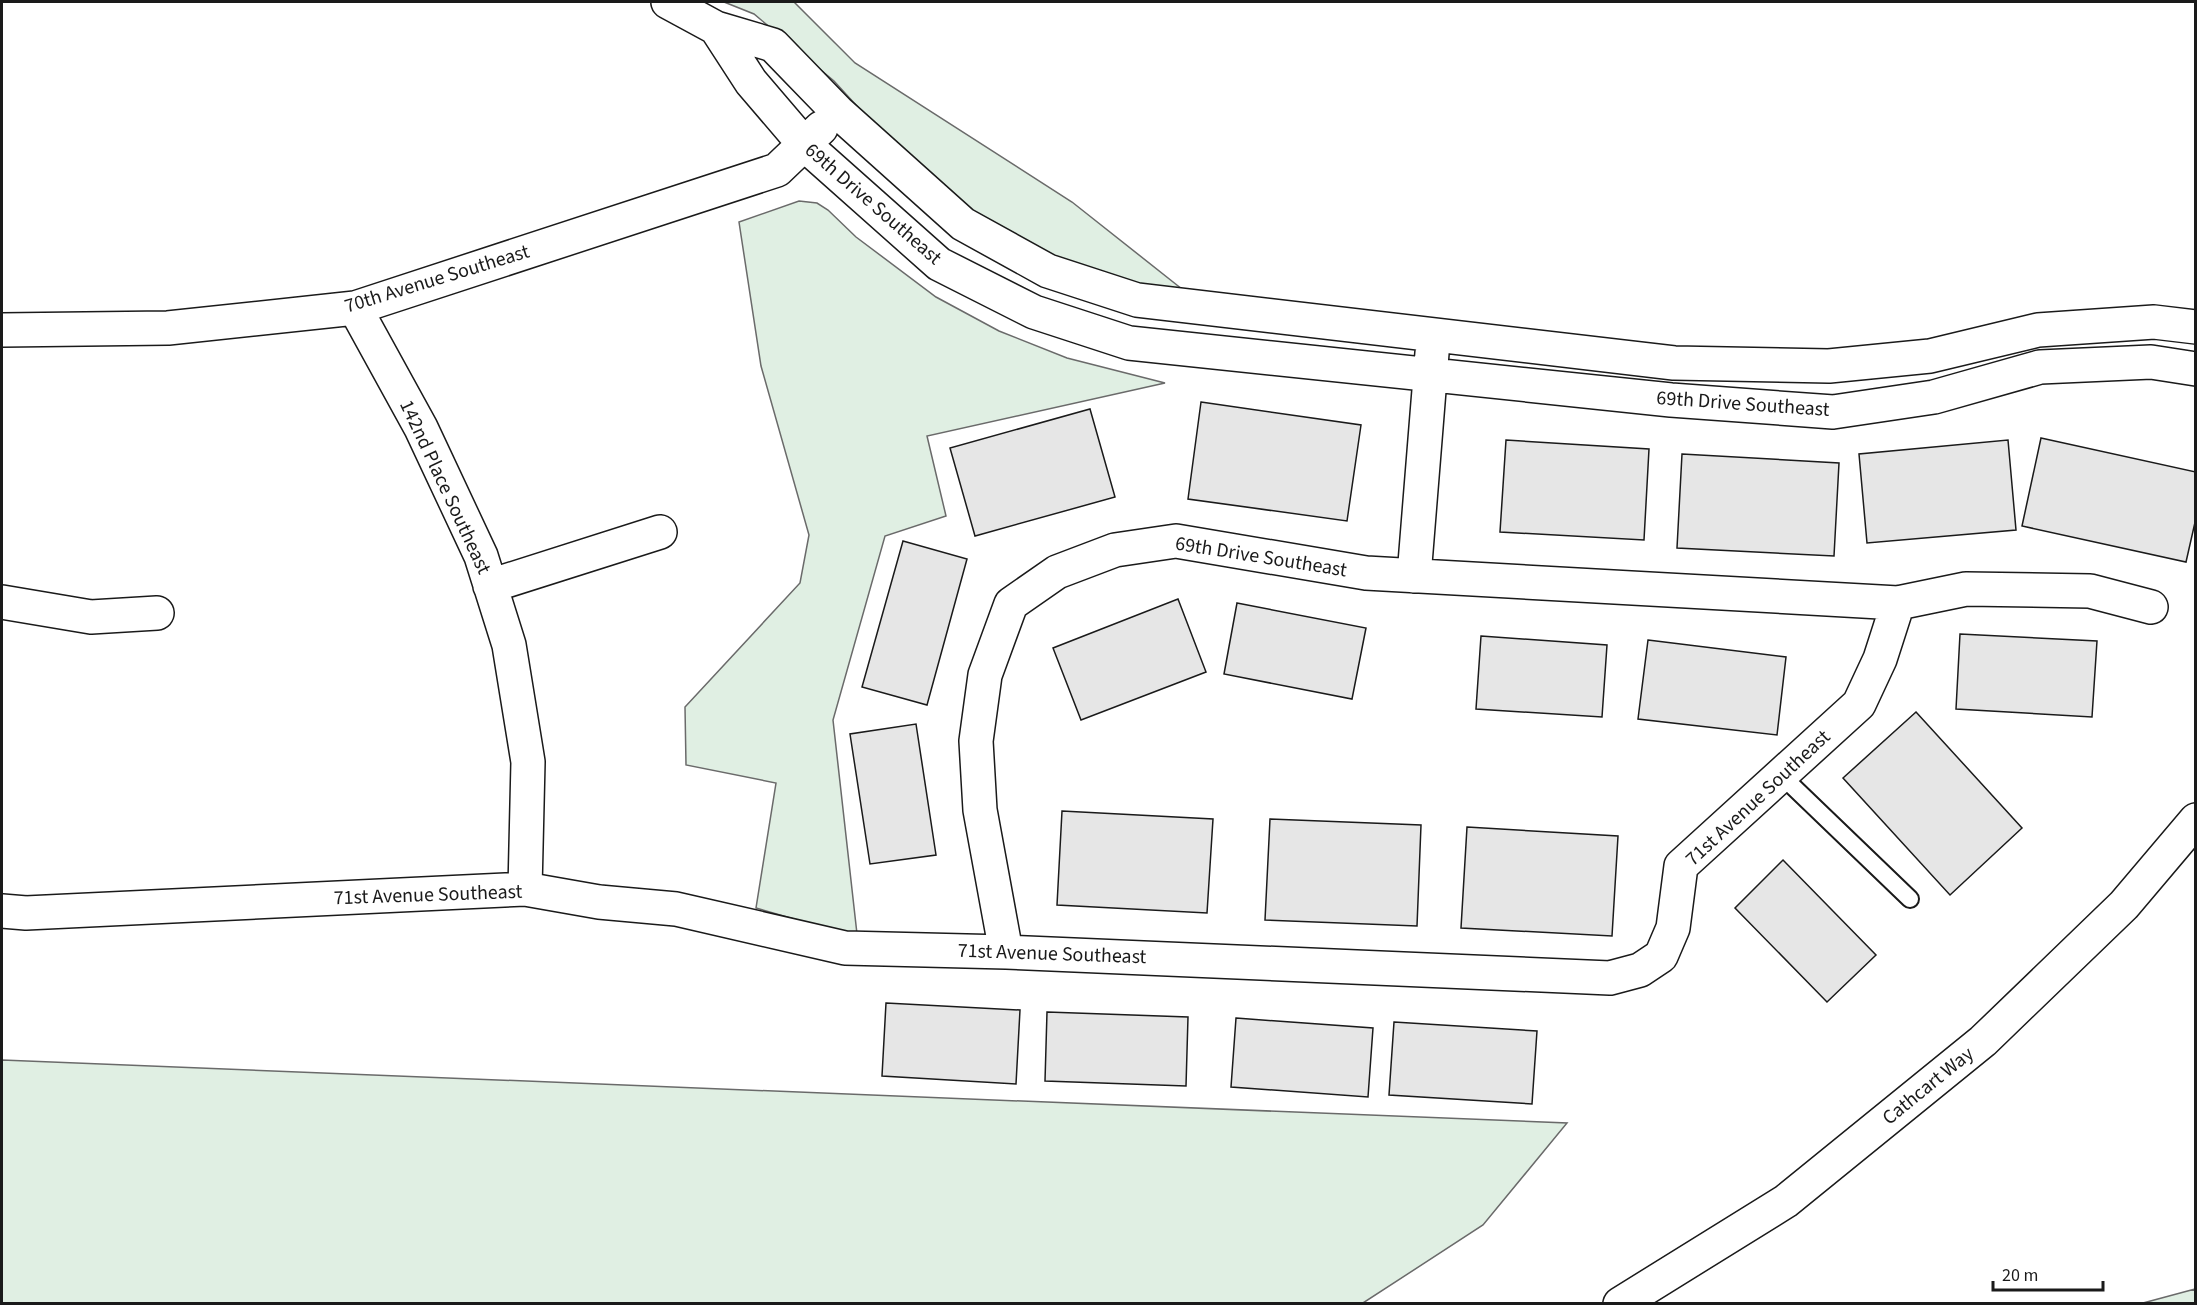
<svg xmlns="http://www.w3.org/2000/svg" width="2197" height="1305" font-family="'Source Sans 3',sans-serif">
<style>
.green{fill:#e0efe3;stroke:#6a6a6a;stroke-width:1.5}
.building{fill:#e6e6e6;stroke:#1a1a1a;stroke-width:1.5}
.lines{fill:none;stroke-linecap:round;stroke-linejoin:round}
.lane-casing{stroke:#1a1a1a;stroke-width:20}
.street-casing{stroke:#1a1a1a;stroke-width:36}
.primary-casing{stroke:#1a1a1a;stroke-width:36}
.lane{stroke:#fff;stroke-width:16}
.street{stroke:#fff;stroke-width:33}
.primary{stroke:#fff;stroke-width:33}
.labels{text-anchor:middle;dominant-baseline:central;stroke-width:4.5;stroke-linejoin:round;paint-order:stroke}
.street-label{font-size:20px;fill:#1a1a1a;stroke:#fff}
</style>
<rect width="100%" height="100%" fill="#fff"/>
<path class="green" d="M724,2H794L855,63L1072,202L1187,293L1127,283L1038,250L978,216L898,151L834,81L754,14Z
M799,201L817,203L828,210L856,237L936,297L999,331L1067,358L1165,383L927,436L946,516L885,536L833,720L857,934L839,932L756,908L776,783L686,765L685,707L800,583L809,535L761,366L739,222Z
M2,1060L1567,1123L1483,1225L1363,1303L2,1304Z
M2195,1289V1303H2143Z"/>
<path class="building" d="M1201,402L1361,425L1347,521L1188,499Z
M1090,409L1115,497L975,536L950,448Z
M2041,438L2196,472V518L2186,562L2022,526Z
M1506,440L1649,449L1644,540L1500,532Z
M2008,440L2016,530L1867,543L1859,454Z
M1682,454L1839,463L1834,556L1677,548Z
M903,541L967,559L927,705L862,687Z
M1178,599L1206,672L1081,720L1053,648Z
M1237,603L1366,628L1352,699L1224,674Z
M1960,634L2097,641L2092,717L1956,709Z
M1481,636L1607,645L1602,717L1476,709Z
M1648,640L1786,657L1777,735L1638,719Z
M1916,712L2022,828L1950,895L1843,778Z
M916,724L936,855L870,864L850,734Z
M1062,811L1213,819L1207,913L1057,905Z
M1270,819L1421,825L1417,926L1265,920Z
M1467,827L1618,836L1612,936L1461,928Z
M1783,860L1876,955L1827,1002L1735,908Z
M886,1003L1020,1010L1016,1084L882,1076Z
M1047,1012L1188,1017L1186,1086L1045,1081Z
M1236,1018L1373,1028L1368,1097L1231,1087Z
M1394,1022L1537,1031L1532,1104L1389,1095Z"/>
<g class="lines">
<defs>
<path id="lane" d="M1781,775L1910,899"/>
<path id="street" d="M668,2L716,28L773,45L838,112L963,224L1048,271L1137,300L1674,363L1829,366L1930,356L2038,330L2154,322L2196,327
M716,28L751,82L804,144L939,264L1034,312L1129,343L1671,400L1833,412L1934,397L2040,367L2151,362L2196,369
M355,308L421,428L481,556L509,645L528,762L525,889
M2,330L168,328L355,308L777,170L821,128
M1414,576L1432,353
M490,586L660,532
M2,602L91,617L157,613
M2,911L26,913L525,889L599,902L676,909L845,948L1006,952L1610,978L1640,970L1661,956L1673,928L1681,866L1859,704L1880,659L1898,603
M1006,952L980,810L976,741L985,675L1011,604L1057,572L1115,550L1176,541L1366,573L1898,603L1966,589L2090,591L2151,607"/>
<path id="primary" d="M1620,1304L1786,1201L1983,1041L2124,905L2196,820"/>
</defs>
<use href="#lane" class="lane-casing"/>
<use href="#street" class="street-casing"/>
<use href="#primary" class="primary-casing"/>
<use href="#lane" class="lane"/>
<use href="#street" class="street"/>
<use href="#primary" class="primary"/>
</g>
<g class="labels">
<g class="street-label">
<text transform="translate(873 204) rotate(41)">69th Drive Southeast</text>
<text transform="translate(437 279) rotate(-17)">70th Avenue Southeast</text>
<text transform="translate(1743 404) rotate(4)">69th Drive Southeast</text>
<text transform="translate(445 487) rotate(65)">142nd Place Southeast</text>
<text transform="translate(1261 557) rotate(9)">69th Drive Southeast</text>
<text transform="translate(1758 798) rotate(-43)">71st Avenue Southeast</text>
<text transform="translate(428 895) rotate(-2)">71st Avenue Southeast</text>
<text transform="translate(1052 954) rotate(2)">71st Avenue Southeast</text>
<text transform="translate(1928 1086) rotate(-39)">Cathcart Way</text>
</g>
</g>
<rect width="2197" height="1305" fill="none" stroke="#1a1a1a" stroke-width="6"/>
<path d="M1993 1281v9h110v-9" fill="none" stroke="#1a1a1a" stroke-width="3"/>
<text x="2002" y="1281" font-size="18" fill="#1a1a1a" stroke="#ffffff" stroke-width="4.5" paint-order="stroke">20 m</text>
</svg>
